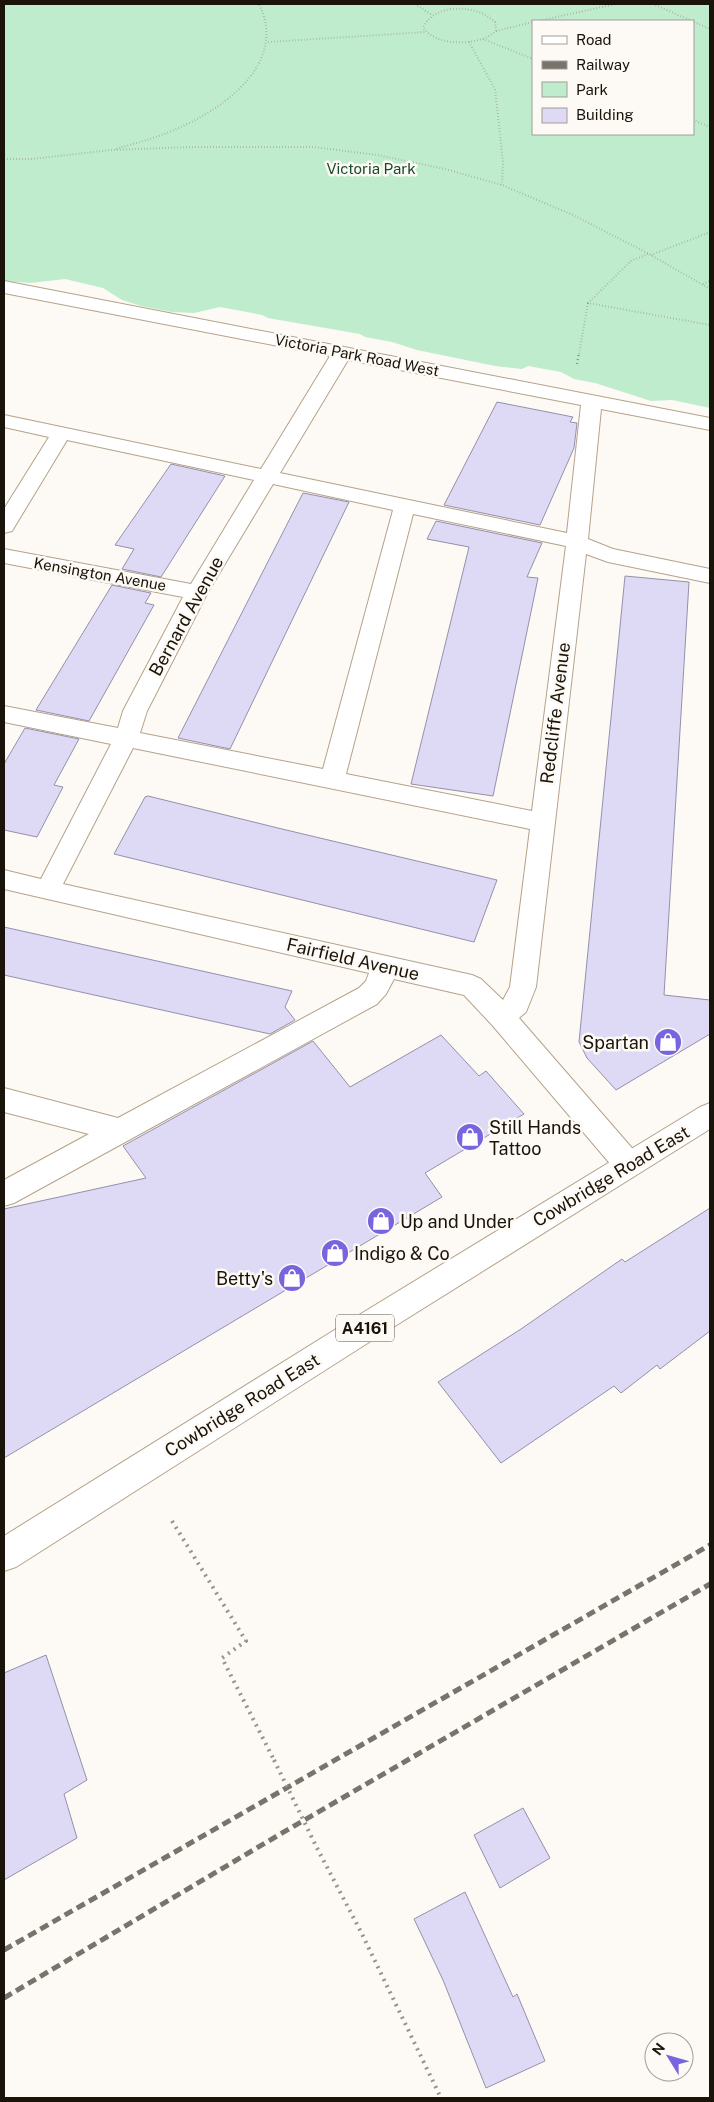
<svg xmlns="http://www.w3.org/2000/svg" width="714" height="2102" font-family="'Public Sans',sans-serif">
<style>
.green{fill:#bfeccd;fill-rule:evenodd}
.building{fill:#dedaf5;stroke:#9490ac}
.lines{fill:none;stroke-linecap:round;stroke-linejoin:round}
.minor-casing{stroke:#b5a28a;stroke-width:2}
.major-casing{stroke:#b5a28a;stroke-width:2}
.path-far2{stroke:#98928c;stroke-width:2;stroke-dasharray:0.5 2.5;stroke-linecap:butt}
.path-far1{stroke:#98928c;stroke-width:2.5;stroke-dasharray:1 3;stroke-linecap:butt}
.path{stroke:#98928c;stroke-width:4;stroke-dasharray:2 5;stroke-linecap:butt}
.minor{fill:#fff;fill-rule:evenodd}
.major{fill:#fff;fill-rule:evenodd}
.rail{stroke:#78736b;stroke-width:5;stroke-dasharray:9 5;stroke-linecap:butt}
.path-bridge{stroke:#98928c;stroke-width:4;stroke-dasharray:2 5;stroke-linecap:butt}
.labels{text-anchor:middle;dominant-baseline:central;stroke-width:5;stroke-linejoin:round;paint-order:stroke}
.far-park-label{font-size:15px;fill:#164a2c;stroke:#fdf9f4}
.far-street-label{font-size:15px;fill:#1a130a;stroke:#fdf9f4}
.shield{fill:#fdf9f4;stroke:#5e5850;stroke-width:1}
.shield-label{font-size:16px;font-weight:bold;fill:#1a130a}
.street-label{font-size:18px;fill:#1a130a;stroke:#fdf9f4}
.poi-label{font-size:18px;fill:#1a130a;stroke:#fdf9f4;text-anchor:start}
</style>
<rect width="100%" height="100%" fill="#fdf9f4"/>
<path class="green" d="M4,4H710V408L672,400L651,401L595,383L574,379L561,372L528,366L522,369L495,366L417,350L392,342L365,337L360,334L268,318L262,315L220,307L194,313L172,312L141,306L122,300L103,288L65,279L30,283L4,281ZM533,21H693V134H533Z"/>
<path class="building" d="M497,402L573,417L570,422L577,423L574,448L540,525L444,505Z
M171,464L225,476L161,577L122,569L134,549L115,545Z
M303,493L349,502L230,749L178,738Z
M436,521L542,543L527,577L538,578L493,796L411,784L469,547L427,539Z
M625,576L689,582L664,995L710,1000V1034L616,1090L587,1058L579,1042Z
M112,585L151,593L145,603L154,605L89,721L36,710Z
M25,728L79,739L54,785L63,787L37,837L4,830V764Z
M148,796L282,829L497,880L474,942L114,854L145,797Z
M4,927L292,991L285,1007L295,1020L270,1034L4,975Z
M441,1035L479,1076L486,1071L524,1114L425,1173L442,1197L4,1458V1209L146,1178L123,1146L313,1041L350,1087Z
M710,1208V1331L660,1369L657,1365L621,1393L614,1386L501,1463L438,1382L521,1329L622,1259L625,1262Z
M46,1655L87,1780L64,1794L77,1838L4,1880V1673Z
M523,1808L550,1858L500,1888L474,1835Z
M465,1892L513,1997L517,1994L545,2061L486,2088L443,1980L414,1919Z"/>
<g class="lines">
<defs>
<path id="minor" d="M4,281L710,418V430L601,409L588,539L613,549L710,569V583L608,562L586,554L536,987L526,1012L519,1018L638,1155L642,1164L638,1173L628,1176L618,1173L493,1026L464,995L394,979L386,994L377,1004L14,1203L4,1206V1180L89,1134L4,1112V1088L118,1118L359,988L366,981L369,973L4,889V870L41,879L111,744L4,722V706L118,728L123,711L183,597L4,563V549L191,584L254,480L67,440L12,531L4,533V509L49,437L4,427V415L261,469L330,356L4,293ZM348,360L581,405L567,533L280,473ZM273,484L393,510L323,769L140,733L147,711L208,592ZM413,514L566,546L532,811L346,774ZM133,748L530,829L510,987L503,1000L481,979L472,975L63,884Z"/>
<path id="major" d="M710,1103V1129L363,1346L16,1567L4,1571V1536L341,1326L700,1107Z"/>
</defs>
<use href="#minor" class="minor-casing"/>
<use href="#major" class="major-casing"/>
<path class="path-far2" d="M415,4L432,15
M653,4L710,29
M450,9C467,8 482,10 495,22L496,31C492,34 487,38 482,39C465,45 433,44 423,27C429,16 438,12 450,9Z
M538,21L616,4
M496,31L533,22
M483,39L533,59
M268,42L426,32
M469,42L495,89L503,162L502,185
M693,120L710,127
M116,149C136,143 156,138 174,130C222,110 289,64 259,4
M4,159H31L111,150L191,147H314L377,155L445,169L502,185L573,215L651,255L710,289
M648,254L631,261L588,303L710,325
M651,255L710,232
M703,284L710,281
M579,354L588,303"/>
<path class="path-far1" d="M577,364L579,353"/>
<path class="path" d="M172,1521L246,1641L222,1658L274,1760
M317,1848L361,1932L441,2098"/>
<use href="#minor" class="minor"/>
<use href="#major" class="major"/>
<path class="rail" d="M4,1950L710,1545
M4,1998L277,1836L710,1584"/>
<path class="path-bridge" d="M274,1760L317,1848"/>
</g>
<defs>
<symbol id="shop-disc" viewBox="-11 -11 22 22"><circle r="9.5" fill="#7864df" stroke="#fdf9f4"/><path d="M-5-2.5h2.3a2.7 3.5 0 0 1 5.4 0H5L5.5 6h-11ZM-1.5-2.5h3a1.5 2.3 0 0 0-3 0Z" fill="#fff"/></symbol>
</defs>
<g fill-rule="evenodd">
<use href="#shop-disc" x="652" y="1026" width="32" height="32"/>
<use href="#shop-disc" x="454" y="1121" width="32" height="32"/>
<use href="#shop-disc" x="365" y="1205" width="32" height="32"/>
<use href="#shop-disc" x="319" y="1237" width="32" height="32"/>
<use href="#shop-disc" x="276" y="1262" width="32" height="32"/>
</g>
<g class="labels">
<g class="far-park-label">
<text x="371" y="168">Victoria Park</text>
</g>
<g class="far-street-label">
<text transform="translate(357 355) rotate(11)">Victoria Park Road West</text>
<text transform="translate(100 574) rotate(10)">Kensington Avenue</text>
</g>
<rect class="shield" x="336" y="1314.5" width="58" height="27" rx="4"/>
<g class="shield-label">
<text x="365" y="1328">A4161</text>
</g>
<g class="street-label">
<text transform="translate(186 616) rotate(-61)">Bernard Avenue</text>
<text transform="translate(555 713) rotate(-83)">Redcliffe Avenue</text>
<text transform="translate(353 959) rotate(13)">Fairfield Avenue</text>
<text transform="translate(611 1176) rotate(-31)">Cowbridge Road East</text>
<text transform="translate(242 1405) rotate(-32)">Cowbridge Road East</text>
</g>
<g class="poi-label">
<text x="649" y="1042" text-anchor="end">Spartan</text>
<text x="489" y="1127">Still Hands<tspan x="489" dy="21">Tattoo</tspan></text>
<text x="400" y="1221">Up and Under</text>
<text x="354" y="1253">Indigo &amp; Co</text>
<text x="273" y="1278" text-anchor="end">Betty's</text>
</g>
</g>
<rect width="714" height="2102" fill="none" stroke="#1a130a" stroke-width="10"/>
<rect x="532" y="20" width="162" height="115" fill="#fdf9f4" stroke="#a29d96"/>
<rect x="542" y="36" width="25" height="8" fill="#ffffff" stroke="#a29d96"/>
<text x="576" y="45" font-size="15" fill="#1a130a">Road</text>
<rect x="542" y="61" width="25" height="8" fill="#78736b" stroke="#a29d96"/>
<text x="576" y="70" font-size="15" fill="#1a130a">Railway</text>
<rect x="542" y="82" width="25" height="15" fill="#bfeccd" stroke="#a29d96"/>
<text x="576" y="95" font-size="15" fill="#1a130a">Park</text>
<rect x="542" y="108" width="25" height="15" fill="#dedaf5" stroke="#a29d96"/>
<text x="576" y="120" font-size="15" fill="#1a130a">Building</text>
<g transform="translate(669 2057) rotate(307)"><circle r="24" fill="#fdf9f4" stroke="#a29d96"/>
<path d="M0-4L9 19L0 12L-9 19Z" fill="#7864df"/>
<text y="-8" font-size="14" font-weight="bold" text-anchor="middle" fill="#1a130a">N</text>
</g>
</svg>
